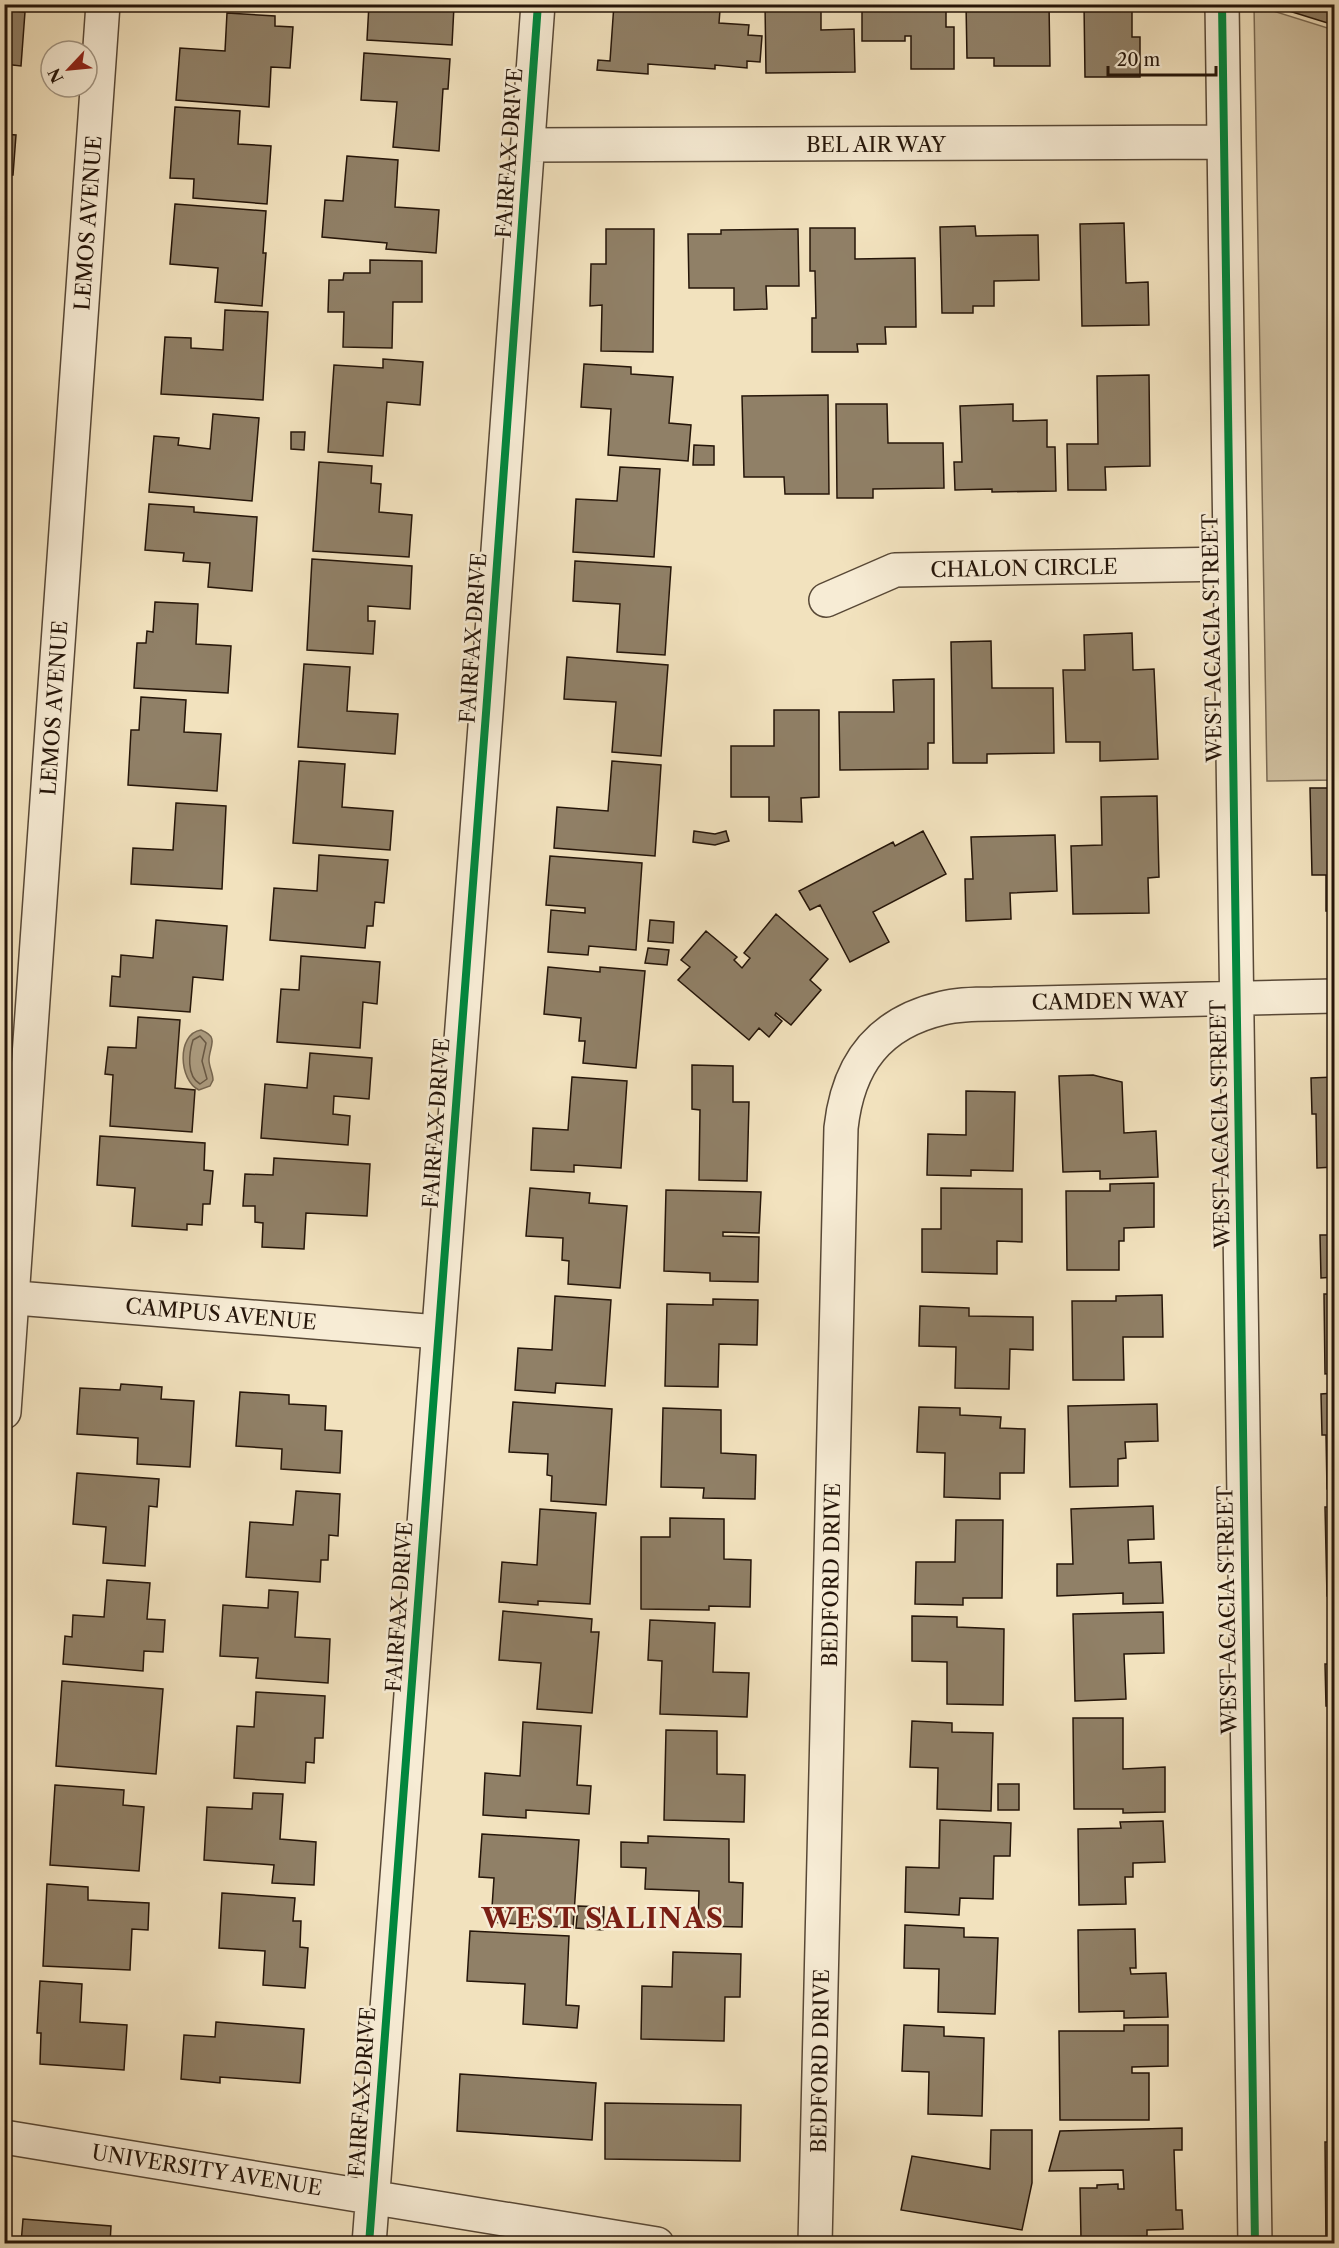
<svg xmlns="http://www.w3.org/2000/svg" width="1339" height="2248" font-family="'Libre Caslon Text',serif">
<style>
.green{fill:#cfbf9f;stroke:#7a6a54;stroke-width:1.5}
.water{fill:#ac9c80;stroke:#766650;stroke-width:1.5}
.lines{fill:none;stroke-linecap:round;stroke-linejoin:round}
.shore{stroke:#685844;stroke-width:1.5}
.building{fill:#908067;stroke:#251509;stroke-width:1.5}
.minor-casing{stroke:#584836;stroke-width:36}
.minor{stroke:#f7ecd5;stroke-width:33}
.cycleway-casing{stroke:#f7ecd5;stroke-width:11}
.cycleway{stroke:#00873e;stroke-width:8}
.labels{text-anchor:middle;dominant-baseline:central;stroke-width:5;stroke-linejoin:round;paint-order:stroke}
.street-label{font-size:21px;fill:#251509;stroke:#f7ecd5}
.district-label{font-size:27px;font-weight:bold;letter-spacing:1.5px;fill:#7a1f14;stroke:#f7ecd5}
</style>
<rect width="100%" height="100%" fill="#f2e2be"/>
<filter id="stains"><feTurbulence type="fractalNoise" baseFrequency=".00333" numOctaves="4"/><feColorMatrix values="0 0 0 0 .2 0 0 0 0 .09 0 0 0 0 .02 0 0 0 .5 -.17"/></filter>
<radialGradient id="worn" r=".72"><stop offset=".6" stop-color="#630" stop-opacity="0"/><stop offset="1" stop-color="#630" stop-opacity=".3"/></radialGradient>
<path class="green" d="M1254,5L1334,30V780L1267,781Z"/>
<path class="water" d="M201,1030C220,1037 209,1047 209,1060C209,1067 213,1073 213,1080L210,1086L199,1090C179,1081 176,1034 201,1030Z"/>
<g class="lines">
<path class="shore" d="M200,1036L206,1043L202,1061L207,1079L200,1084C186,1076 189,1053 193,1040Z"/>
</g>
<path class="building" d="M369,4L454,6L452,45L367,40Z
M614,4H652L720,10L719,23L749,25L748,35L762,36L760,62L747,61V68L715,65V69L648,64V74L597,70L598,60L610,61Z
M765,4H821V30L854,29L855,72L766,73Z
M862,4H946V27H954V69H911V36H905V41H862Z
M966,4H1049L1050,66H994V58H967Z
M1084,4H1132V37H1140V77H1085Z
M1291,4H1334V25L1289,11Z
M4,10L25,12L21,66L4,64Z
M227,13L275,16V26L293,27L290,68L271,67L269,107L176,100L180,48L225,51Z
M364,53L450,59L448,89H443L439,151L393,147L397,102L361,100Z
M175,107L240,111L238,144L271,146L267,204L193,198L194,179L170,178Z
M4,134L16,135L13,175H4Z
M347,156L398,160L395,207L439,210L436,253L386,249L387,243L322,237L325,200L343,201Z
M175,204L266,211L263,253H266L262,306L215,302L218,268L170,264Z
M1124,223L1126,283L1148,282L1149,325L1082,326L1080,224Z
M975,226L976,236L1038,235L1039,280L994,281V306H973V313H942L940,227Z
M810,228H855V259L915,258L916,327H885L886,344H857L858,352H812V318H816L815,271H810Z
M606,229H654L653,352L601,351L602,305L590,306L591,264H606Z
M798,229L799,286H766L767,309L734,310V288H689L688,234H721V230Z
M4,236H9L6,274H4Z
M370,260L422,261V302H393L392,348L343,347L344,312H328L329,280H343L344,273H370Z
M225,310L268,312L263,400L161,394L165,337L191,338V348L223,350Z
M383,359L423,362L420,405L387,402L383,456L328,452L334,365L383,368Z
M584,364L631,367V374L673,377L669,423L691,425L688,461L608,455L611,409L581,407Z
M1149,375L1150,466L1105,467L1106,490H1068L1067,444H1098L1097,376Z
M828,395L829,494H785L784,477H744L742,396Z
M836,404H887L888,443H943L944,488L873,489V498H837Z
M1013,404V421L1047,420V447H1055L1056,491L992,492V489L955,490L954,462H962L960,406Z
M213,414L259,418L252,501L149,492L154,436L179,438L178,445L210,449Z
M291,432H305L304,450L291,449Z
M694,445L714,446V465H693Z
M319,462L372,466L371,483L381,484L379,512L412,515L409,557L313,551Z
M620,467L660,469L654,557L573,552L576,499L617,501Z
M149,504L194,507V512L257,517L252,591L208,587L210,563L183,561L184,553L145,550Z
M312,559L412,566L410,609L368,606V621H375L373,654L307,650Z
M575,561L671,567L665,655L617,652L620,604L573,601Z
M155,602L198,604L196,644L231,646L228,693L134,688L137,643H146L147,631L153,632Z
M1132,633L1133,670L1154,669L1158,759L1100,761V742H1066L1063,670H1085L1084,635Z
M991,641L992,688H1053L1054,753L987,754V763H953L951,642Z
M567,657L668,665L661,756L612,752L616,702L564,699Z
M304,664L350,667L347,711L398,714L395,754L298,747Z
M934,679V743H928V769L840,770L839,712H894L893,680Z
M141,697L186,700L184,732L221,734L217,791L128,785L131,730H139Z
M774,710H819V797L801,798L802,822L769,821V797H731V746H774Z
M299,761L345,764L342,807L393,811L390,850L293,843Z
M612,761L661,765L655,856L554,848L557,807L608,811Z
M1310,788H1334V911H1326V875H1312Z
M1157,796L1159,877L1148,878L1149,913L1073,914L1071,846L1102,845L1101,797Z
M176,803L226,806L222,889L131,884L133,848L173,850Z
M694,831L715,834L726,831L729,841L715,845L693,842Z
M923,831L946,874L873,912L889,942L850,962L820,905L810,910L799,891L893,842L895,846Z
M1055,835L1057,891L1010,893L1011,919L966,921L965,879H973L971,837Z
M319,855L388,860L384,903L375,902L373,926H367L365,948L270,940L274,888L317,891Z
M550,856L642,863L636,950L589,946L588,955L548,952L551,910L585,913V908L546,905Z
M776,914L828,959L810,980L821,990L791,1025L776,1013L775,1015L782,1021L769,1037L759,1028L749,1040L678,980L690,967L681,960L706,931L737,957L734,960L742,968L750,958L744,953Z
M156,920L227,926L223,980L193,977L190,1012L110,1006L112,976L120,977L121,955L153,958Z
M650,920L674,922L673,943L648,941Z
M648,948L669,950L667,965L645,963Z
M301,956L380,962L377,1004L363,1002L360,1048L277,1042L281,989L299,990Z
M548,967L600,972V967L645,971L636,1068L583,1063L585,1041H579L581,1018L544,1014Z
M138,1017L180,1020L175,1088L195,1090L192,1132L110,1126L113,1075L105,1074L108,1047L136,1048Z
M310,1053L372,1058L369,1099L334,1096L333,1114L350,1116L348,1145L261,1138L265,1084L307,1088Z
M692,1065L733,1066V1102H749L747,1181L699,1180L700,1110L692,1109Z
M1093,1075L1122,1082L1124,1133L1156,1131L1158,1177L1100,1179V1171L1063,1172L1059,1076Z
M572,1077L627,1081L621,1168L574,1165V1172L531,1170L533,1128L568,1130Z
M1334,1077V1167L1317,1168L1316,1114H1312L1311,1078Z
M966,1091L1015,1092L1013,1171L971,1170V1176L927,1175L928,1134L966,1135Z
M100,1136L205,1143L204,1170L213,1171L210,1204H203L202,1225L187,1224V1230L132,1226L135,1188L97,1185Z
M274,1158L370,1164L367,1216L306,1213L304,1249L262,1247L263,1223L255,1222V1206H243L245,1174L273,1175Z
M1154,1183V1227L1124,1228V1241H1119V1270H1067L1066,1191H1110V1184Z
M530,1188L590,1193L589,1203L627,1206L620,1288L568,1284L569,1261L562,1260L563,1238L526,1236Z
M941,1188L1022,1189V1242L997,1241V1274L922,1272V1229H941Z
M666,1190L761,1192L759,1233L723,1232V1236L759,1237L758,1282L710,1281V1273L664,1271Z
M1320,1235H1334V1277L1321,1278Z
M1324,1294H1334V1373L1325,1374Z
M1162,1295L1163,1337H1123L1124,1380H1073L1072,1301H1116V1296Z
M555,1296L611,1300L605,1386L556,1383L555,1393L515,1390L518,1348L552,1350Z
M713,1299L758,1300L757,1345L719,1344L718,1387L665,1386L667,1304L713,1305Z
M920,1306L969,1308V1316L1033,1317V1350L1010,1349L1009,1389L955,1388L956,1347L919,1346Z
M121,1384L162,1387L161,1399L194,1401L190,1467L137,1464L138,1438L77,1434L80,1388L120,1390Z
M240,1392L289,1395V1404L326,1406L325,1430L342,1431L340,1473L281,1469L282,1449L236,1446Z
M1334,1393V1489H1327L1326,1435H1322L1321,1394Z
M513,1402L612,1409L606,1505L551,1501L552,1476L547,1475L548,1454L509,1452Z
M1157,1404L1158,1441L1125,1442L1126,1458L1118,1459V1486L1070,1487L1068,1406Z
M919,1407L960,1408V1415L1001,1417L1000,1428L1025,1429L1024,1473H1000V1499L944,1497L945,1453L917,1452Z
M663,1408L721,1410V1453L756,1455L755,1499L703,1498L704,1488L661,1487Z
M77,1473L159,1479L157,1507L149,1506L145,1566L103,1563L106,1527L73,1524Z
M296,1491L340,1494L338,1536L329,1535L328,1560H321L320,1582L246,1577L250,1522L293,1525Z
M1153,1506L1154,1539L1128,1540L1129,1563L1161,1562L1163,1603L1123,1604V1593L1057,1596V1564H1073L1071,1509Z
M1325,1507H1334V1596H1327Z
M540,1509L596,1513L590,1604L538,1601V1605L499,1602L502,1562L537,1565Z
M670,1518L724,1519V1559L751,1560L750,1607L709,1606V1610L641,1609V1537H670Z
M956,1520H1003L1002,1598H963V1605L915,1604L916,1562H955Z
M107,1580L150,1583L147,1619L165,1620L163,1652L144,1651L143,1671L63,1664L65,1636L72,1637L73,1615L104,1617Z
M269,1590L298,1592L295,1637L330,1639L328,1683L256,1678L258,1658L220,1656L223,1605L268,1608Z
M503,1611L592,1619L591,1632H599L592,1713L537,1709L541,1663L499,1660Z
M1163,1612L1164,1653L1124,1654L1126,1699L1075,1701L1073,1614Z
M912,1616L957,1617V1627L1004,1629L1003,1705L947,1704V1662L912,1661Z
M650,1620L715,1623L713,1672L749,1673L747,1717L660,1714L662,1661L648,1660Z
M1325,1664H1334V1706H1326Z
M62,1681L163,1689L156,1774L56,1766Z
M256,1692L325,1696L323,1738H315L314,1763L306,1762L305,1783L234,1778L237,1726L254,1727Z
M1073,1718H1123V1769L1165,1767V1812L1123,1813V1809H1074Z
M912,1721L952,1723V1732L993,1733L991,1811L937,1809L938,1768L910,1767Z
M1329,1721H1334V1797H1331Z
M523,1722L581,1726L577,1785L591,1786L589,1814L526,1810V1818L483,1815L485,1773L520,1776Z
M666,1730L717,1731V1774L745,1775L744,1822L664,1820Z
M998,1784H1019V1810H998Z
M55,1785L124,1790L123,1805L144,1807L139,1871L50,1865Z
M253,1793L283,1794L280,1839L316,1842L314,1885L272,1883L274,1865L204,1860L207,1807L252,1809Z
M940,1820L1011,1823L1010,1856H994L993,1899L960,1898L959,1915L905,1912L906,1867L939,1868Z
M1163,1821L1165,1862L1133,1863V1877H1125L1126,1904L1079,1905L1078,1829L1121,1828L1120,1822Z
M482,1834L579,1840L573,1928L491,1922L494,1878L479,1877Z
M648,1836L729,1839V1882L743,1883L742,1927L698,1926L699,1891L645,1889L646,1868L621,1867V1842L648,1843Z
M47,1884L88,1887V1900L149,1903L148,1930L132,1929L130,1970L43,1966Z
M222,1893L295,1898L293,1921H301L300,1947L308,1948L305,1988L263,1985L265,1951L219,1948Z
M578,1906L604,1907L603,1930L576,1928Z
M905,1925L964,1928V1937L998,1938L995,2014L938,2012L939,1969L904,1968Z
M1135,1929L1136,1968H1130L1131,1974L1166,1973L1168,2017L1124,2018V2011L1079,2012L1078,1930Z
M470,1931L569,1936L566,2005L579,2006L577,2028L523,2024L525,1984L467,1981Z
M673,1952L741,1954L740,1997H725L724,2041L641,2039L642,1986L672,1987Z
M40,1981L82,1984L80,2022L127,2025L124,2070L40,2064L41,2033H37Z
M216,2022L304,2029L300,2083L220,2077V2083L181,2079L184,2035L215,2037Z
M904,2025L944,2027V2036L984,2038L982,2116L928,2114L929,2072L902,2071Z
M1124,2025H1168V2066L1132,2067V2073H1149V2120H1060L1059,2031H1124Z
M460,2074L596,2083L592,2140L457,2131Z
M605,2103L741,2105L740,2161L605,2159Z
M1182,2128V2150H1174L1176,2210H1182L1183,2229L1147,2230V2236L1081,2238L1080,2188H1097V2185L1118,2184V2189H1124L1123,2170L1049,2171L1060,2131Z
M991,2130H1032V2183L1022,2230L901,2210L912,2156L990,2169Z
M1325,2142H1334V2244H1326Z
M23,2219L111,2226L110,2244H21Z"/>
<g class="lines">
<defs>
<path id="minor" d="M1222,4L1255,2244
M528,145L1224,142
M826,600L895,570L1229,564
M4,1297L438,1332
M4,1412L103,4
M4,2137L657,2244
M369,2244L487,700L538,4
M815,2244L841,1128C848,1064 878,1023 943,1008C959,1004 977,1004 993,1004L1334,996"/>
</defs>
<use href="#minor" class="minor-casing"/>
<use href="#minor" class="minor"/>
<defs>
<path id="cycleway" d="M1222,4L1255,2244
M369,2244L487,700L538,4"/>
</defs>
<use href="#cycleway" class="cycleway-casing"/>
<use href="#cycleway" class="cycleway"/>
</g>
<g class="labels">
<g class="street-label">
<text x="876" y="144">BEL AIR WAY</text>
<text transform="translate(509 153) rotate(-86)">FAIRFAX DRIVE</text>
<text transform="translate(88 223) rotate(-86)">LEMOS AVENUE</text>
<text transform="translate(1024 568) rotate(-1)">CHALON CIRCLE</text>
<text transform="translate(473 638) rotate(-86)">FAIRFAX DRIVE</text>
<text transform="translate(1212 638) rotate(-91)">WEST ACACIA STREET</text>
<text transform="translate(54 708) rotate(-86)">LEMOS AVENUE</text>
<text transform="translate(1110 1001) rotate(-1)">CAMDEN WAY</text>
<text transform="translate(436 1123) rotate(-86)">FAIRFAX DRIVE</text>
<text transform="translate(1220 1124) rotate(-91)">WEST ACACIA STREET</text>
<text transform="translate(221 1314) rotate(5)">CAMPUS AVENUE</text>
<text transform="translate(831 1575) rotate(-89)">BEDFORD DRIVE</text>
<text transform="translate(399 1607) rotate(-86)">FAIRFAX DRIVE</text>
<text transform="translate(1227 1610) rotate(-91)">WEST ACACIA STREET</text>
<text transform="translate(820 2061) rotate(-89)">BEDFORD DRIVE</text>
<text transform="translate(362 2092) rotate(-86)">FAIRFAX DRIVE</text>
<text transform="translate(207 2170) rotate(9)">UNIVERSITY AVENUE</text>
</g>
<g class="district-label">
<text x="603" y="1918">WEST SALINAS</text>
</g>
</g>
<rect width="1339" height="2248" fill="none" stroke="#f2e2be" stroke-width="24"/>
<rect x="6" y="6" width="1327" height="2236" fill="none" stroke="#251509" stroke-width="3"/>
<rect x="12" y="12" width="1315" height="2224" fill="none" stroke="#251509" stroke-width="1.5"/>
<g transform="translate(69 69) rotate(244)"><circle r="28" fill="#f7ecd5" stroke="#a39683" stroke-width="1.5"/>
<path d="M0-4.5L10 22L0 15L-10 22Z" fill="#8f2418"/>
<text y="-9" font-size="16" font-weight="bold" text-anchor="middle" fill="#251509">N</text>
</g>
<path d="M1108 66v9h108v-9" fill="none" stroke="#251509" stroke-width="3"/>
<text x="1117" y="66" font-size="18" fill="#251509" stroke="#f7ecd5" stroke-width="4.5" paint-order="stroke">20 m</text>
<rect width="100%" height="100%" filter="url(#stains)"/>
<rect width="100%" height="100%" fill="url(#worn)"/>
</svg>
